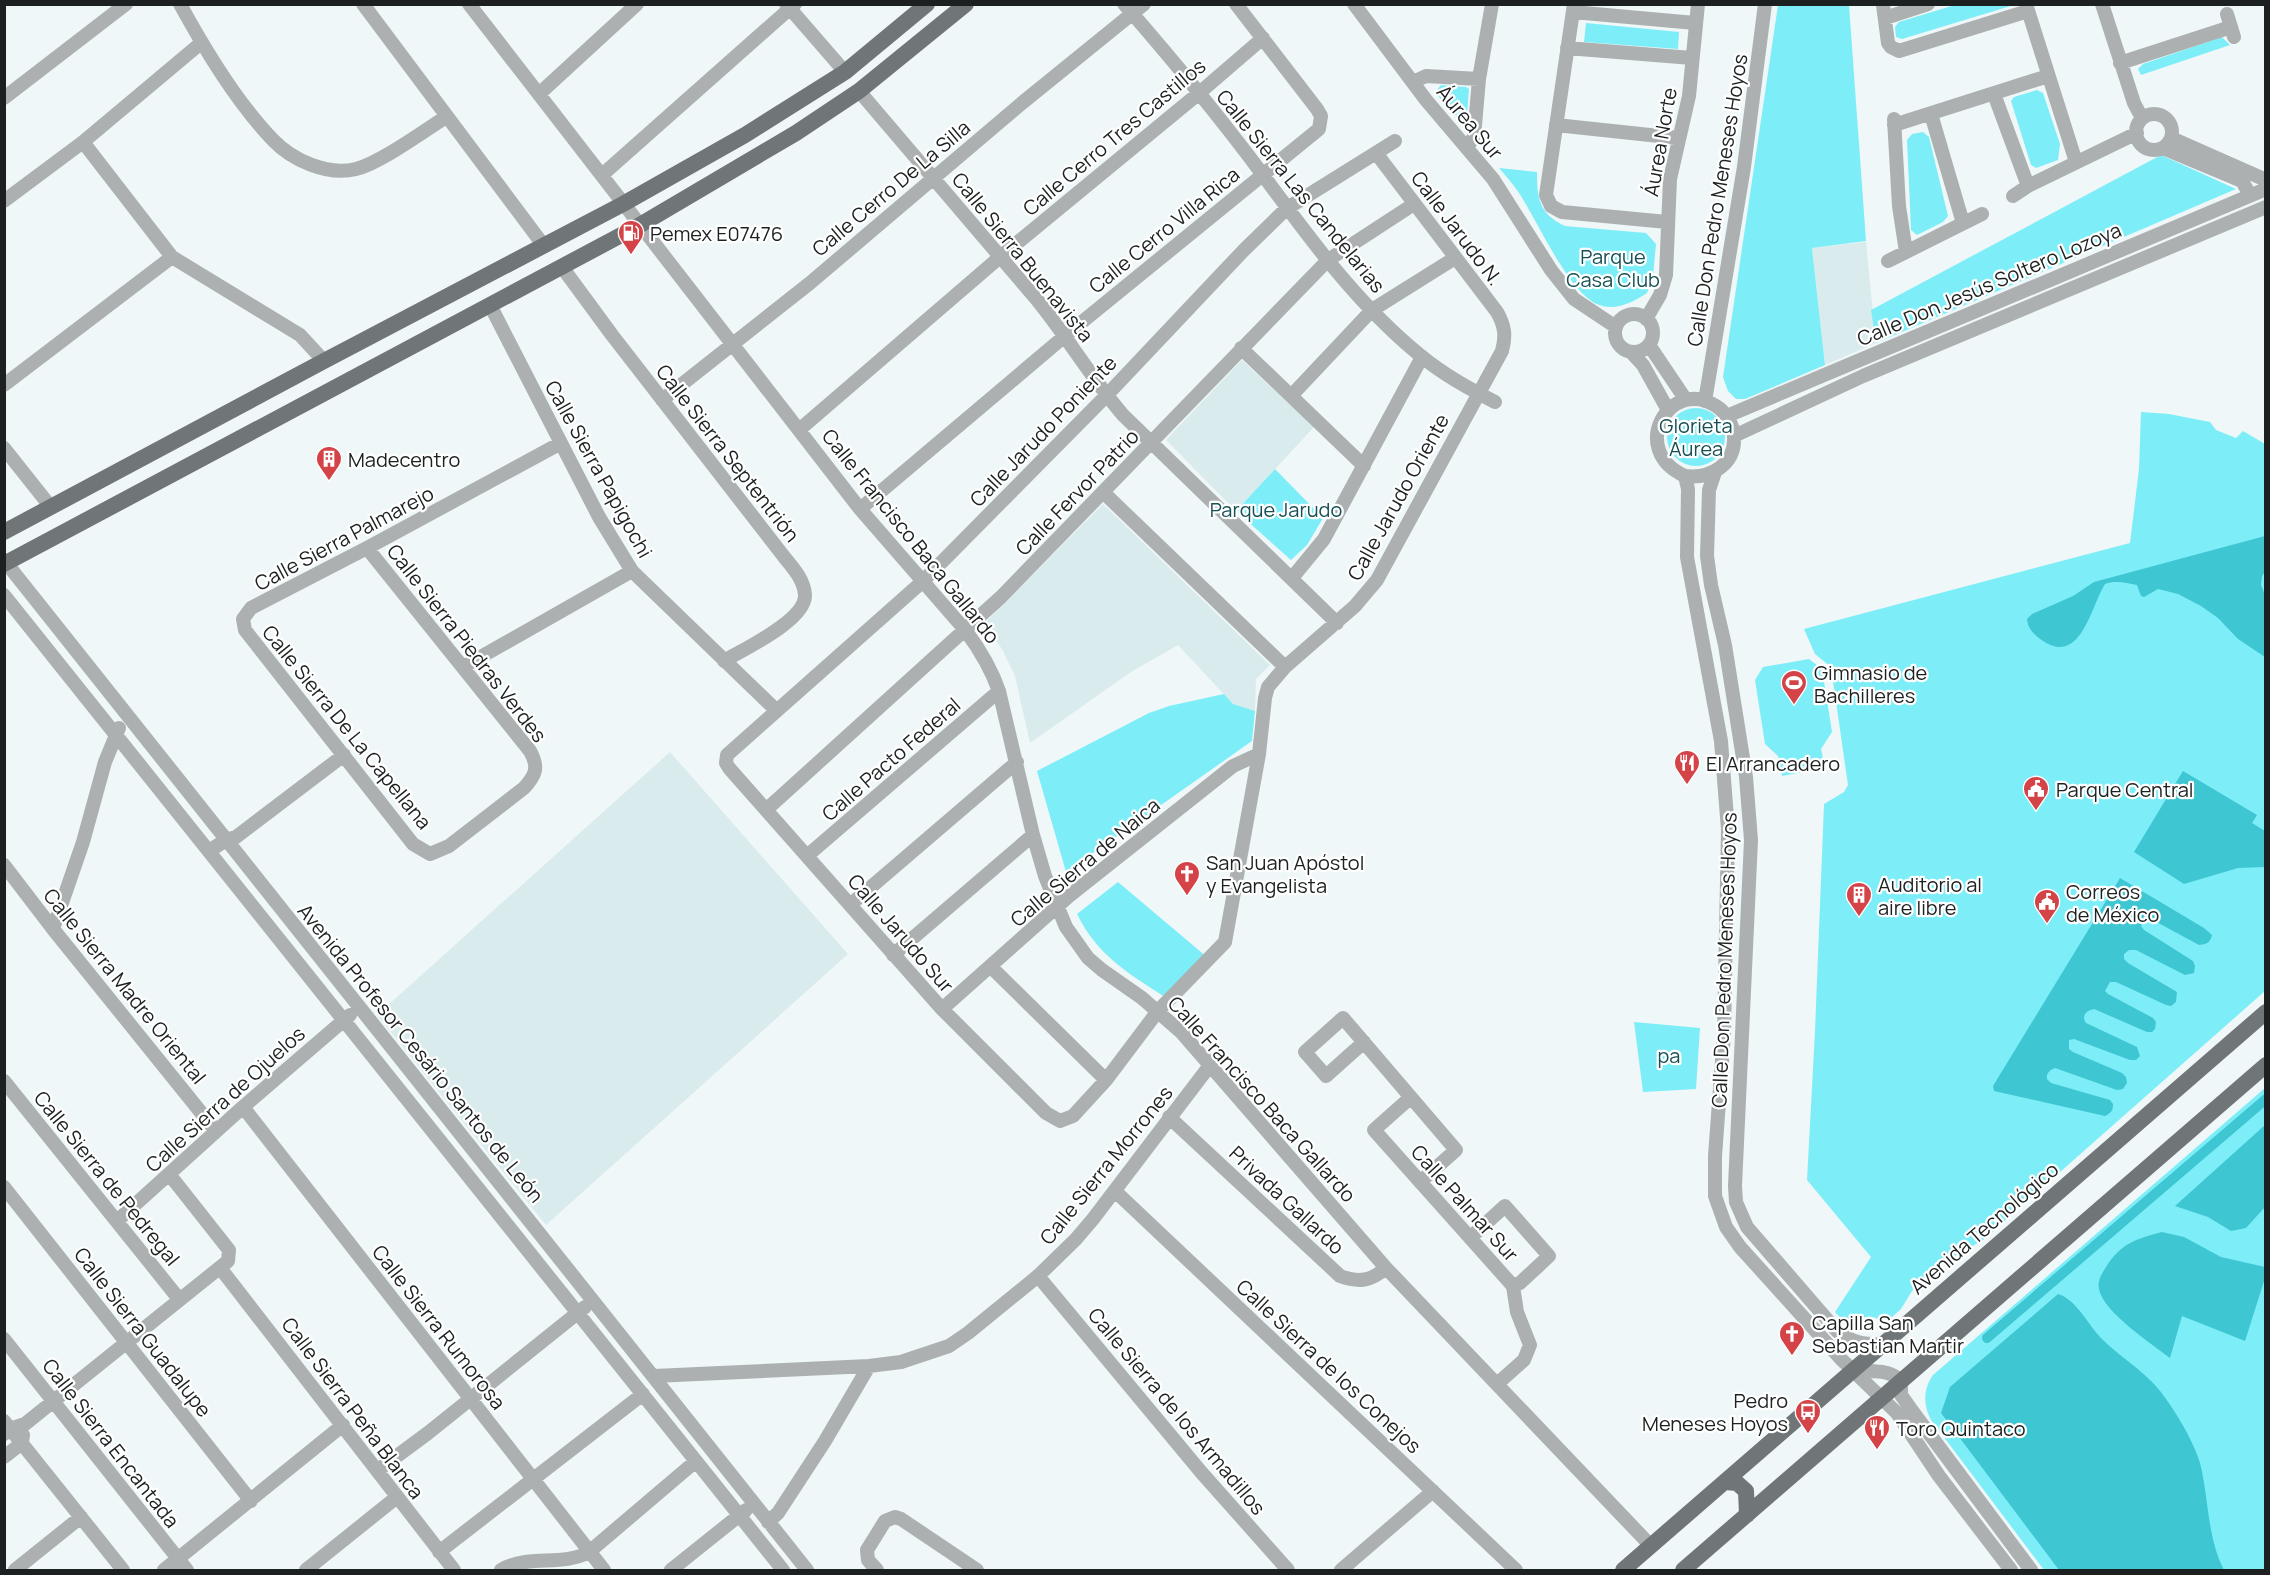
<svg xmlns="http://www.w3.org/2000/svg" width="2270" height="1575" font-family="Manrope,sans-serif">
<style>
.built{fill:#daebed}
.green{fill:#7deef8}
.water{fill:#3ec6d2}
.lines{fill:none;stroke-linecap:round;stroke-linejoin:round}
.canal{stroke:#3ec6d2;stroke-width:10}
.minor{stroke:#acb0b0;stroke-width:14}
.major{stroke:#707677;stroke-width:16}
.labels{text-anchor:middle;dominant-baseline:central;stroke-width:4.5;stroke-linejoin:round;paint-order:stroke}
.street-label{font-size:20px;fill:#1d2020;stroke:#fff}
.poi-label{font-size:20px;fill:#1d2020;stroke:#fff;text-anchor:start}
.park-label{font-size:20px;fill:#164f54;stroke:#fff}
</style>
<rect width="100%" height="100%" fill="#eff7f8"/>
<path class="built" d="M1866,242L1876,343L1825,365L1812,248Z
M1242,360L1314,427L1236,511L1166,440Z
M1103,504L1270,665L1256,679L1255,711L1233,704L1178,645L1131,672L1030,743L1015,676L1002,649L984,624Z
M670,752L848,954L546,1225L377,1015Z"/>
<path class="green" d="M1958,4L2014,5L1902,39L1896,37L1895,27L1899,22Z
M1778,5H1849L1866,241L1812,248L1825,365L1745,399H1736L1728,391L1723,377Z
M1586,23L1679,32L1678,49L1584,42Z
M2222,37L2230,45L2141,75L2138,69L2143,64Z
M1441,85L1466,87L1469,89L1467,115L1463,118H1458L1439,97L1437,90Z
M2037,90L2043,93L2060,144L2058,160L2036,168L2031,165L2011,101L2014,97Z
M1923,132L1929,137L1948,216L1943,222L1917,235L1911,230L1907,140L1912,134Z
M2161,155L2236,189L1876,343L1871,310Z
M1499,168L1537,172C1537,198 1539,214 1565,226L1646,233L1656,244L1653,276L1647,293C1634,302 1616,311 1599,305C1569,294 1537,220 1519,193C1513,184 1506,176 1499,168Z
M1667 437a29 29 0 1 1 58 0a29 29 0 1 1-58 0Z
M2141,412L2169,414L2210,422L2216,430L2236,438L2243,431L2265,444V991L1983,1240L1946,1261L1912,1291L1901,1309L1884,1324C1874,1313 1859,1314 1855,1330L1849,1327L1835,1312L1871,1257L1807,1180L1815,1031L1824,804L1844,792L1848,785L1831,667L1815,654L1804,629L2130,543L2139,469Z
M1275,469L1323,518L1307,545L1291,560L1236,511Z
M1809,659L1822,669L1832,732L1821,749L1825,768L1782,776L1778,756L1765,744L1755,680L1763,667Z
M1224,694L1233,704L1255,711L1252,741L1066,872L1037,771L1149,713L1169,706Z
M1118,882L1208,958L1170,1000C1131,975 1098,957 1077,914Z
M1634,1022L1700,1028L1696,1089L1643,1092Z
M2265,1088V1570H2044L1931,1420C1923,1405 1923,1389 1933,1375Z"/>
<path class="water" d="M2265,536V572L2262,576L2261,585L2266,597L2265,657L2238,639L2218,618L2201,606L2178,594L2158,589L2144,597L2141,596L2137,585C2126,583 2116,580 2105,584C2091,606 2081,666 2043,641C2035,635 2028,630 2027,619L2032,614L2073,596L2094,582Z
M2183,771L2257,815L2252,823L2265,831V867L2238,868L2184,884L2134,852Z
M2120,878L2204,928L2212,935C2210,943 2207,944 2199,945L2151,919H2145L2141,926L2144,930L2193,961L2195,966L2194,973L2185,975L2136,950H2129L2124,954V959L2128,963L2177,992L2176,1002L2171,1006L2166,1005L2116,982H2110L2105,991L2108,994L2153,1018L2156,1022L2155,1029L2152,1032H2147L2094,1009C2088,1011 2084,1012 2084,1019L2086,1023L2137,1047L2140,1056L2136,1060H2130L2074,1039L2069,1040V1049L2073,1052L2122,1073L2126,1077L2127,1083L2123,1089L2117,1090L2055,1068C2050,1070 2046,1073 2047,1079L2051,1083L2110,1100L2113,1104C2113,1111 2111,1113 2105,1116L1994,1091L1993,1086Z
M2265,1125V1207L2246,1228L2231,1231L2208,1217L2175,1206Z
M2162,1232L2184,1237L2221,1257L2265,1267V1278L2245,1341L2182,1316L2170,1358C2152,1344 2103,1312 2099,1289C2097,1280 2102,1274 2106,1267C2121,1243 2136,1239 2162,1232Z
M2058,1294C2077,1300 2088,1325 2102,1339C2117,1354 2136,1366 2151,1381C2168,1397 2194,1441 2200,1463C2209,1499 2207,1537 2224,1570H2059L1941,1413L1950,1387Z"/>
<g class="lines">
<path class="canal" d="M1987,1338L2266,1099"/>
<path class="minor" d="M180,4C204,48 238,104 273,140C292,160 327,176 356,169C380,163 424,131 446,117
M363,4L544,246
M469,4L860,509L966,631C980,650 991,668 999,691L1033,835L1045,876L1066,927L1088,958L1102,970L1142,998L1181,1032L1386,1268L1651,1546
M786,4L845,72
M1124,4C1172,59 1219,116 1263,175C1310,239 1359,306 1421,356C1444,375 1470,389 1495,402
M1354,4L1426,100L1493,179L1551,270L1574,299L1616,327
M1574,4L1546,195L1551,206L1562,212L1667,222
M2026,4L2076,162
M2102,4L2134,103L2142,118
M1883,5L1888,43L1891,47L1899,51L2028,11
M1573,12L1695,23
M2227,14L2234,37
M1885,18L1928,4
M1567,48L1692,58
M2120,63L2231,27
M1413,82L1426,76L1479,79
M859,91L1038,301C1068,338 1092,379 1123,415L1337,623
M539,94L637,4
M1994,94L2028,186
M4,98L126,4
M1931,114L1963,223
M2136 132a18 18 0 1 1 36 0a18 18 0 1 1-36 0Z
M1894,119L1899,206L1906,252
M1556,125L1678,138
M1894,125L2048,76
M2171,138L2266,180
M83,142L172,257L300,335L324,361
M1467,147L1474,137L1479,79L1492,4
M2163,148L2242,181L2250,195
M1376,153L1497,312C1505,326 1506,336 1502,351L1377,580L1355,606L1285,667L1268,687L1265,698L1259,754L1225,942L1158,1011L1106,1080L1073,1116L1060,1121L1046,1113L942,1009L729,768L726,763L727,755L922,582L1106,396L1244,250L1286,209L1395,141
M602,175L795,4
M2013,196L2028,186L2137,133
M4,201L83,142L201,43
M1888,261L1982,214
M562,267L612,335L785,558C794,569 804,580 805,595C806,620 744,649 724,661
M490,305L599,517L632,571L776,710
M1615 333a19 19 0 1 1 38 0a19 19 0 1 1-38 0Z
M1646,319L1660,295L1666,275L1670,179L1689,96L1698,4
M1649,345L1686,400
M1241,348L1364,466
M1631,352L1643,365L1668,410
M4,385L172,257
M1291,396L1372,310L1455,258
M662,400L810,283L1022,103L1144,4
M1705,401L1744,167L1765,4
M1727,416L2266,189
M799,430L1000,257L1198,94L1263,38
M1734,436L1863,376L2266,207
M4,448L50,506
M1715,472L1709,490L1707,556L1711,585L1725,645L1746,777L1751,840L1735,1186L1736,1202L1747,1227L1837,1331C1852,1343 1865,1345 1884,1344
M1685,476C1710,479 1736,465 1734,436C1733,424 1726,412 1716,406C1670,376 1627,450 1685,476L1688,489L1687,557L1721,741L1728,830L1724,1034L1715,1156V1196L1726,1227L1740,1247L1842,1360L1897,1413L1939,1476L2011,1570
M1104,493L1285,667
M860,509L1066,335L1319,129L1321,116L1317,109L1236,4
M367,548L530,751C539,767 536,775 524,788L449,846L430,854L413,844L245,630L243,619L251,608L367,548L561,443
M4,560L807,1570
M1292,578L1324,539L1422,357
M4,595L783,1570
M463,667L632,571
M767,809L1001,597L1328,260L1414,204
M209,851L226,840L236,837L344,755
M808,855L999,691
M4,865L53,929L216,1131
M850,905L1017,762
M53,929L83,842L105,762L119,728
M893,955L1033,835
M991,967L1106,1080
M942,1009L1069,896L1233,766L1259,754
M1364,1042L1326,1076L1305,1052L1343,1018L1456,1150L1420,1182
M4,1081L179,1299
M1410,1098L1374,1130L1513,1286L1517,1312L1530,1345L1524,1360L1497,1384
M243,1107L604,1570
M1169,1117L1340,1276C1359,1283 1371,1281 1386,1268
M4,1187L251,1501
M1115,1191L1516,1570
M118,1220L243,1107L350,1015
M1470,1238L1505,1206L1549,1256L1520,1283L1513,1286
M221,1269L454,1570
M1038,1276L1201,1472L1288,1570
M4,1339L187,1570
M1853,1371C1870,1371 1889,1369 1901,1381V1395L1913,1412L2031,1570
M654,1376L869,1366L901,1362L949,1346L968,1333L1038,1276L1076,1239L1093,1219L1214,1060
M4,1421L123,1570
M4,1434L10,1429L25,1424L228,1261L229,1250L169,1174
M4,1457L22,1443L23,1435
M378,1470L428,1433L585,1307
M768,1522L778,1513L825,1441L869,1366
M439,1552L643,1394
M15,1570L81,1517
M164,1570L343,1425
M306,1570L397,1497
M501,1570C528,1554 562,1567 589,1552L696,1461
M671,1570L746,1510
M877,1570L868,1560L867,1550L885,1521L895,1517L901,1519L977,1570
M1341,1570L1433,1491"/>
<path class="major" d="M4,532L324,361L623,204L745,135L845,72L927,4
M4,564L640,225L796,133L859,91L966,4
M1725,1482L1737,1483L1746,1491L1747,1515
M1623,1570L2266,1012
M1683,1570L2266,1065"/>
</g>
<defs>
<symbol id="fuel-pin" viewBox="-11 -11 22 30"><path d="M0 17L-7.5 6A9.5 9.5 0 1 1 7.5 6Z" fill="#d34347" stroke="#fff"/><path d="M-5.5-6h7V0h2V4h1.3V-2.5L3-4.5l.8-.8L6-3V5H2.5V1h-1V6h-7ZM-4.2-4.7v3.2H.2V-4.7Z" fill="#fff"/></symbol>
<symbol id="building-pin" viewBox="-11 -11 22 30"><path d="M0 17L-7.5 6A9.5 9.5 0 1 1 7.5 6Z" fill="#d34347" stroke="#fff"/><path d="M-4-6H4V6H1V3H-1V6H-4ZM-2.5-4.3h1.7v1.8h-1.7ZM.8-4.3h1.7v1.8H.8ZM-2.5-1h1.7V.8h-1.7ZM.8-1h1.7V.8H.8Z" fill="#fff"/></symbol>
<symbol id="stadium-pin" viewBox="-11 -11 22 30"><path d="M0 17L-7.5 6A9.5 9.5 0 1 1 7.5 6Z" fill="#d34347" stroke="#fff"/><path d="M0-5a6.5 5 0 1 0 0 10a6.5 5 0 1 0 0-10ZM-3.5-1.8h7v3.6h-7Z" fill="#fff"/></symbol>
<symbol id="restaurant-pin" viewBox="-11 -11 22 30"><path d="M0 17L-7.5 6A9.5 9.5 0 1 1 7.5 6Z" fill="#d34347" stroke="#fff"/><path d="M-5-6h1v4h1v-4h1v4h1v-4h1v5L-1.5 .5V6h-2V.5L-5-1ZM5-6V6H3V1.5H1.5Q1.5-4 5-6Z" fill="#fff"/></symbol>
<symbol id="civic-pin" viewBox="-11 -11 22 30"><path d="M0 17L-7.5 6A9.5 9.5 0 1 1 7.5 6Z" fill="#d34347" stroke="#fff"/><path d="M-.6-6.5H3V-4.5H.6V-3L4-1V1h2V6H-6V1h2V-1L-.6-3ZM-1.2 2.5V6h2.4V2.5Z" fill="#fff"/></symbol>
<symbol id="church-pin" viewBox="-11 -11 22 30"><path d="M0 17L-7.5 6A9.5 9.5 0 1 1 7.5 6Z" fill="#d34347" stroke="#fff"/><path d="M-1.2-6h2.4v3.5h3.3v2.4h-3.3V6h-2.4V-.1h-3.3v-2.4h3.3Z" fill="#fff"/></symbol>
<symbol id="bus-pin" viewBox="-11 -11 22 30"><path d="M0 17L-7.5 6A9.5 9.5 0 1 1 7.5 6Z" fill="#d34347" stroke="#fff"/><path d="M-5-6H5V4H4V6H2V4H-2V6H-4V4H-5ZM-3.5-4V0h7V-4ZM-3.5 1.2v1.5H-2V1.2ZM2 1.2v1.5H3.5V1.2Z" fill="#fff"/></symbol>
</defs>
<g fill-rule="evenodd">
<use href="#fuel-pin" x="616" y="218" width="30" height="40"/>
<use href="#building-pin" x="314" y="444" width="30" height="40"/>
<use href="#stadium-pin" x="1779" y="668" width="30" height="40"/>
<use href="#restaurant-pin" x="1672" y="748" width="30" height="40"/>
<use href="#civic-pin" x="2021" y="774" width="30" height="40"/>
<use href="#church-pin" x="1172" y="859" width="30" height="40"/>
<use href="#building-pin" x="1844" y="880" width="30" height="40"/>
<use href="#civic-pin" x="2032" y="887" width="30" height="40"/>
<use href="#church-pin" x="1777" y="1319" width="30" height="40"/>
<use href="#bus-pin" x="1793" y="1397" width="30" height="40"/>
<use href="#restaurant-pin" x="1862" y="1413" width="30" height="40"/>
</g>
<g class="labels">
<g class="street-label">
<text transform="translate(1470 122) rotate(50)">Áurea Sur</text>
<text transform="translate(1114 137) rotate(-40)">Calle Cerro Tres Castillos</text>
<text transform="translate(1660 142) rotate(-80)">Áurea Norte</text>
<text transform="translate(891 188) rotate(-40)">Calle Cerro De La Silla</text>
<text transform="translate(1301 191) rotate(51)">Calle Sierra Las Candelarias</text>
<text transform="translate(1717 200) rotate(-81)">Calle Don Pedro Meneses Hoyos</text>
<text transform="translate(1457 228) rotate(53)">Calle Jarudo N.</text>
<text transform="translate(1164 230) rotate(-39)">Calle Cerro Villa Rica</text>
<text transform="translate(1023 257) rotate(51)">Calle Sierra Buenavista</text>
<text transform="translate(1989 284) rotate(-23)">Calle Don Jesús Soltero Lozoya</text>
<text transform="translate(1043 431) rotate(-46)">Calle Jarudo Poniente</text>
<text transform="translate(728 453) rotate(52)">Calle Sierra Septentrión</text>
<text transform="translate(599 469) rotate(61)">Calle Sierra Papigochi</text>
<text transform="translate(1077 492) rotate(-46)">Calle Fervor Patrio</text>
<text transform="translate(1398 497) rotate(-61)">Calle Jarudo Oriente</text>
<text transform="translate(911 536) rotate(51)">Calle Francisco Baca Gallardo</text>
<text transform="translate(344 538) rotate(-28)">Calle Sierra Palmarejo</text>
<text transform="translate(467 643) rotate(52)">Calle Sierra Piedras Verdes</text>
<text transform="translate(347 727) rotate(51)">Calle Sierra De La Capellana</text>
<text transform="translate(891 759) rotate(-41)">Calle Pacto Federal</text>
<text transform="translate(1085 862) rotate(-40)">Calle Sierra de Naica</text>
<text transform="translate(901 933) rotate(49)">Calle Jarudo Sur</text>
<text transform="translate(1724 960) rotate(-88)">Calle Don Pedro Meneses Hoyos</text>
<text transform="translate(125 986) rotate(51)">Calle Sierra Madre Oriental</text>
<text transform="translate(421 1053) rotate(51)">Avenida Profesor Cesário Santos de León</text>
<text transform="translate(225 1099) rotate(-42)">Calle Sierra de Ojuelos</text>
<text transform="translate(1262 1099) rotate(48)">Calle Francisco Baca Gallardo</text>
<text transform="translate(1106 1165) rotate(-51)">Calle Sierra Morrones</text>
<text transform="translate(107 1178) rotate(51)">Calle Sierra de Pedregal</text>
<text transform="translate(1287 1200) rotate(43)">Privada Gallardo</text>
<text transform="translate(1465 1203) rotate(48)">Calle Palmar Sur</text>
<text transform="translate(1984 1228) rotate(-41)">Avenida Tecnológico</text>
<text transform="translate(439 1327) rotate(52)">Calle Sierra Rumorosa</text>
<text transform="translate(143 1332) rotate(52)">Calle Sierra Guadalupe</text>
<text transform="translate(1329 1366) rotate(43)">Calle Sierra de los Conejos</text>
<text transform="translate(353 1408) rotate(53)">Calle Sierra Peña Blanca</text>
<text transform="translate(1177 1411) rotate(50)">Calle Sierra de los Armadillos</text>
<text transform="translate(111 1443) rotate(52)">Calle Sierra Encantada</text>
</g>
<g class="poi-label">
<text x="650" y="233">Pemex E07476</text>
<text x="348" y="459">Madecentro</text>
<text x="1814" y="672">Gimnasio de<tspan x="1814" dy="23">Bachilleres</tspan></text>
<text x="1706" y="763">El Arrancadero</text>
<text x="2056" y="789">Parque Central</text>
<text x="1206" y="862">San Juan Apóstol<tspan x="1206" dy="23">y Evangelista</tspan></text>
<text x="1878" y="884">Auditorio al<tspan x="1878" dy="23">aire libre</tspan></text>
<text x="2066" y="891">Correos<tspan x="2066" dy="23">de México</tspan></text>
<text x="1812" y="1322">Capilla San<tspan x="1812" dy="23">Sebastian Martir</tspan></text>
<text x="1788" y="1400" text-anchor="end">Pedro<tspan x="1788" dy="23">Meneses Hoyos</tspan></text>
<text x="1896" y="1428">Toro Quintaco</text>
</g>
<g class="park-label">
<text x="1613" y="256">Parque<tspan x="1613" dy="23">Casa Club</tspan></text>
<text x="1696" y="425">Glorieta<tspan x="1696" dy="23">Áurea</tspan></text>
<text x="1276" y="509">Parque Jarudo</text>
<text x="1669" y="1055">pa</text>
</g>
</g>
<rect width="2270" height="1575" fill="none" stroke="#1d2020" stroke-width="12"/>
</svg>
